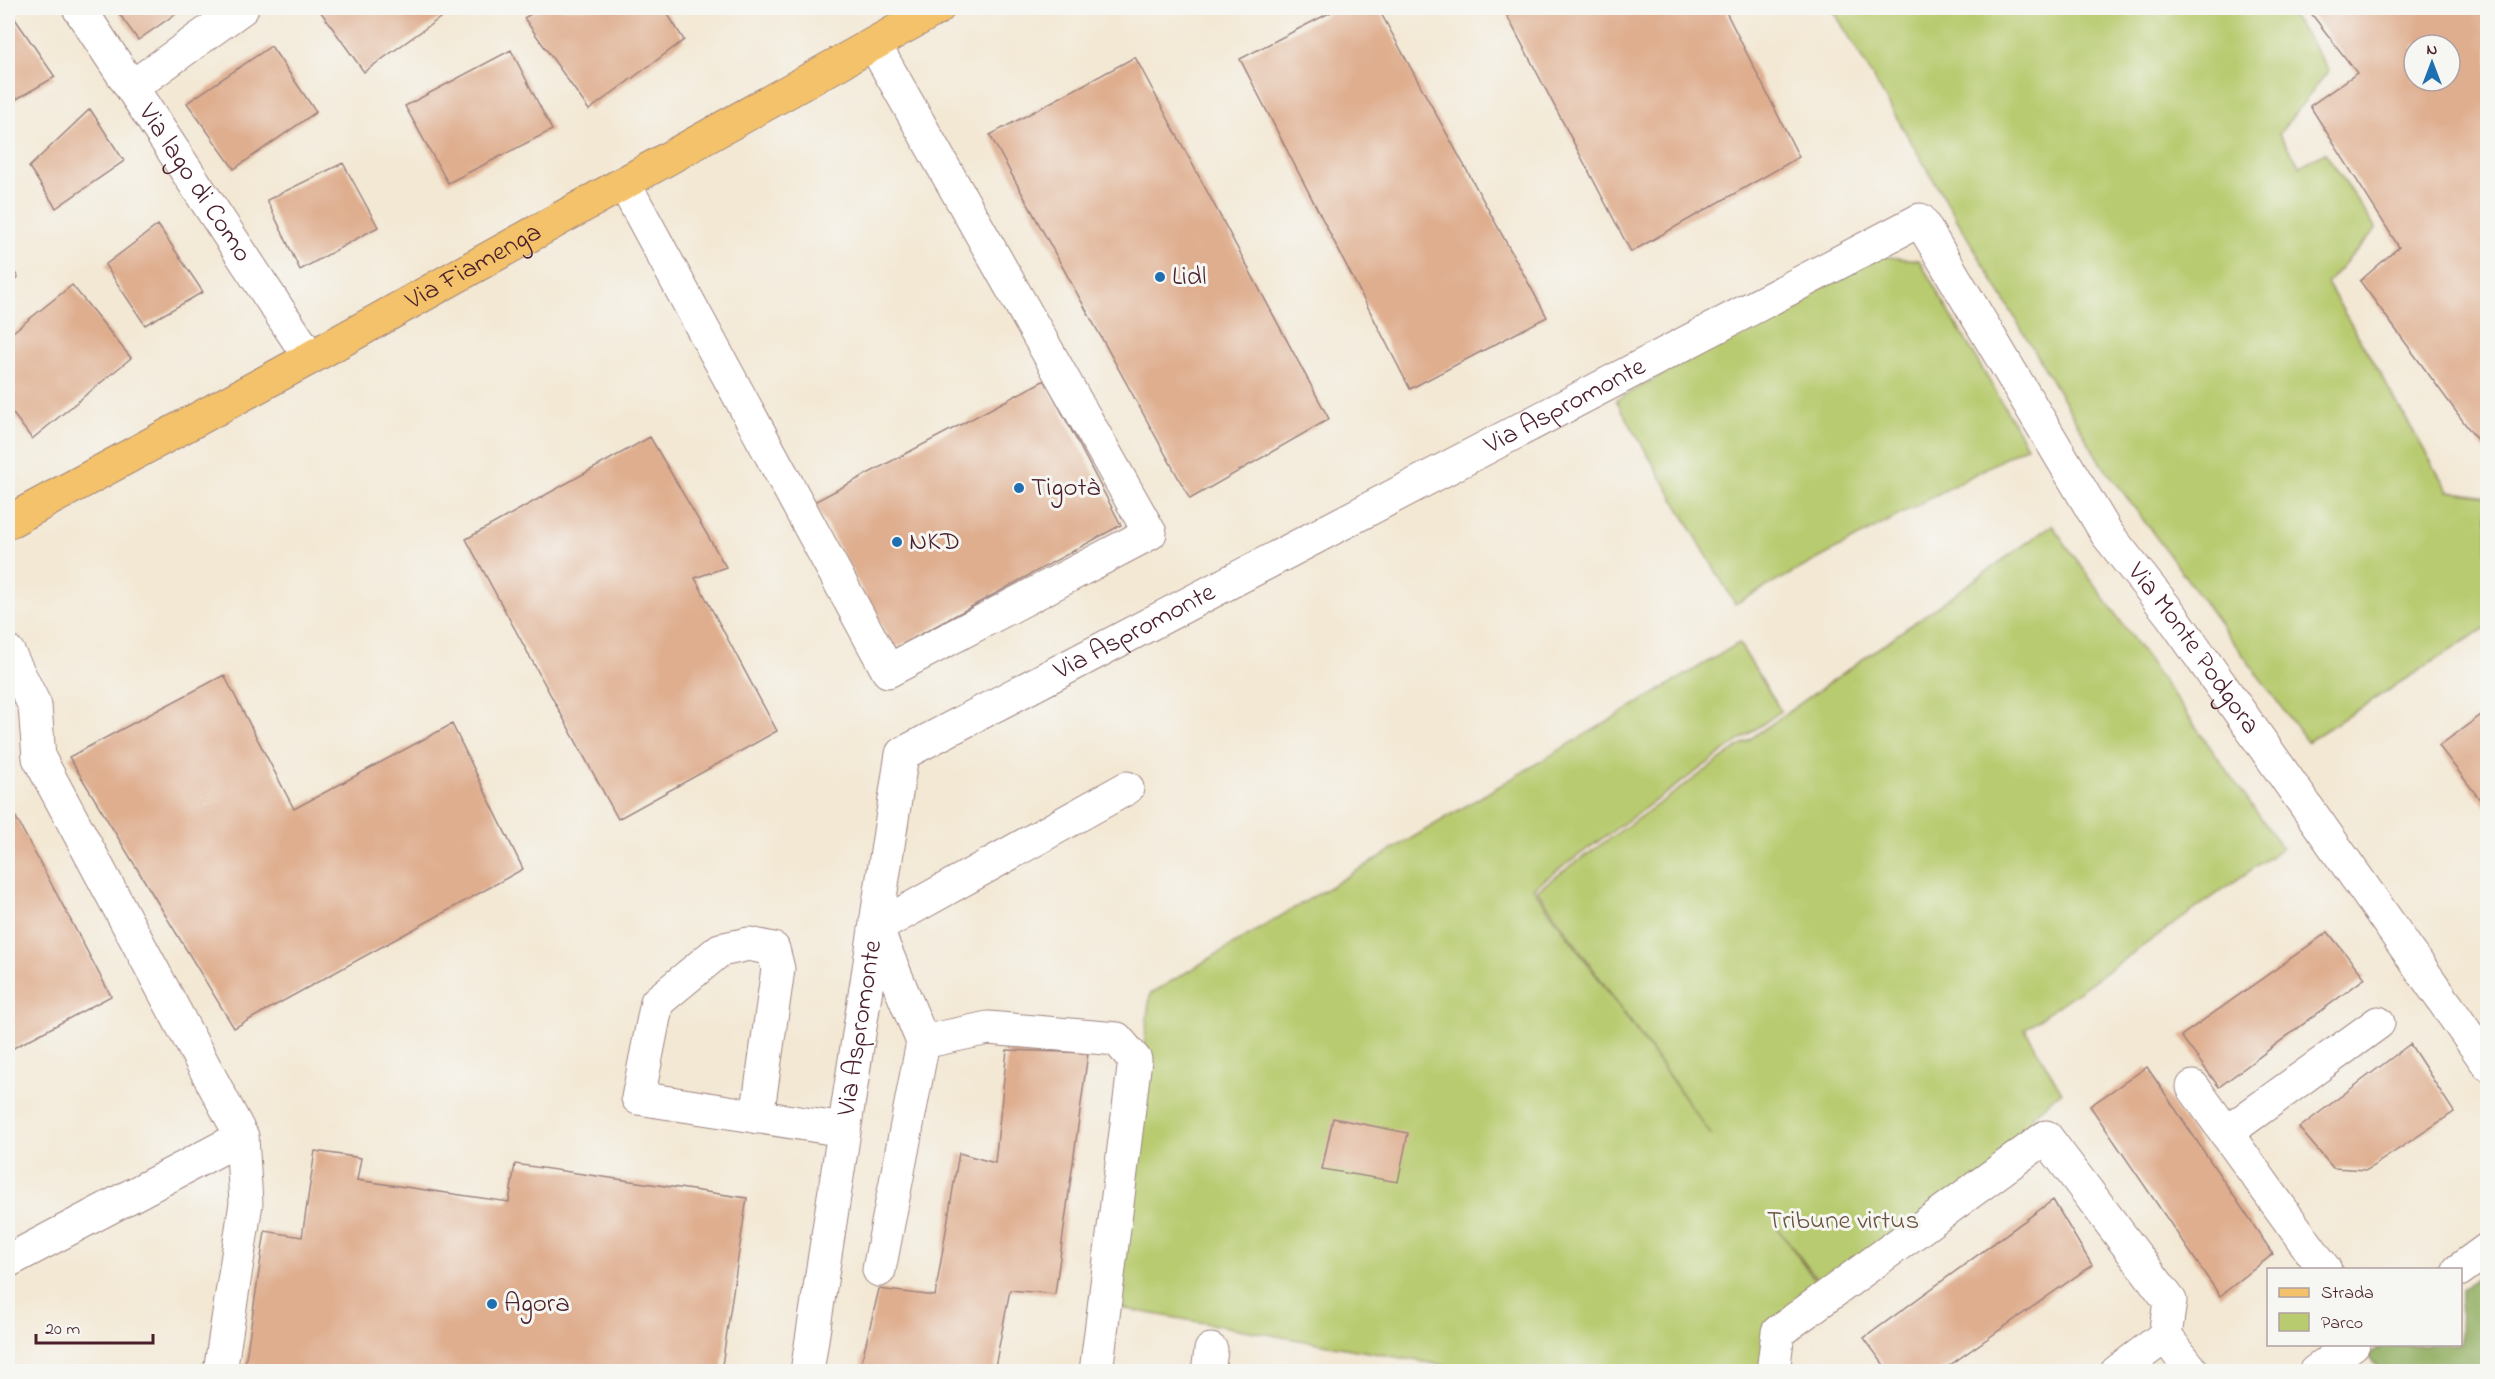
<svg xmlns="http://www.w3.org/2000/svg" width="2495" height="1379" font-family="'Indie Flower',sans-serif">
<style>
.green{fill:#b8cb6f;stroke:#81754d;stroke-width:1.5}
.forest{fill:#92af62;stroke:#6e6746;stroke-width:1.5}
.building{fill:#dfae8f;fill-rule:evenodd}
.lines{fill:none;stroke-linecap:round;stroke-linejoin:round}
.minor-casing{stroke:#9e8480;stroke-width:35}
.major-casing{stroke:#9e8480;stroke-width:35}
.minor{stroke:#fff;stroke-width:33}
.major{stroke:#f3c26a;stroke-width:33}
.poi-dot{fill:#1f6fb2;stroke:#f6f6f2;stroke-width:2}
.labels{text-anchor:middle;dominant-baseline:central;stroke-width:6;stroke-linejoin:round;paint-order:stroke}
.street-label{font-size:27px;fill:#4a1f2b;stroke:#f6f6f2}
.poi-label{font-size:27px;fill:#4a1f2b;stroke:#f6f6f2;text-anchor:start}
.park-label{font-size:27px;fill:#6b533f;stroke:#f6f6f2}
</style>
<rect width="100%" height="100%" fill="#f6f6f2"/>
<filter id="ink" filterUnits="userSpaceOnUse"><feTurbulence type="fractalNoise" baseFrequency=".0167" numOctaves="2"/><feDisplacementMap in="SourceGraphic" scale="12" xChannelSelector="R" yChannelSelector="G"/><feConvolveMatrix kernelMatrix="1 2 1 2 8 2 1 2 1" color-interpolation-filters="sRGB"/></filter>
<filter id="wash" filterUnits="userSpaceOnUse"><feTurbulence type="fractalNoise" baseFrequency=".008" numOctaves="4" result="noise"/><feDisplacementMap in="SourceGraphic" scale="24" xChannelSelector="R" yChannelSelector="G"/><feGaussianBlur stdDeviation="1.35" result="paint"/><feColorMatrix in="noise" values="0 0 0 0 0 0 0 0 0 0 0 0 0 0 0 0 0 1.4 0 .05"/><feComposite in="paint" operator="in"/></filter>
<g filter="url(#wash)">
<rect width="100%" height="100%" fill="#f3e8d4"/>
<path class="green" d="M1832,8H2287L2329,70L2279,134L2300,166L2325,152L2376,229L2327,283L2448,491L2487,497V627L2307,742L2097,457Z
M1877,256L1919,260L2027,446L1735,604L1616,400Z
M2052,525L2282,848L2025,1029L2061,1091L2032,1116L2046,1137L1829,1295L1775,1224L1825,1294L1769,1371H1475L1114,1307L1150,994L1739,643L1781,711L1533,888L1712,1136L1537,890Z"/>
<path class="forest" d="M2487,1271V1371H2380L2368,1355L2383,1345L2460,1344L2461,1290Z"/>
<g id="blocks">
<path class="building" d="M115,8H184L138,40Z
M318,8H454L364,72Z
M541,8H664L684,40L589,110L524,18Z
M1339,8H1378L1547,317L1410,389L1240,59Z
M1503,8H1724L1799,157L1631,252Z
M2307,8H2488V449L2485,451L2360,281L2399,247L2310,106L2357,73ZM2414,45H2450V81H2414Z
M9,10L55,77L8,104V11Z
M271,46L316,112L234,169L187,103Z
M511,50L552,130L448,183L405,106Z
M1135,57L1329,419L1190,499L990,135Z
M90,109L124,161L56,208L29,167Z
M343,163L378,227L300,270L267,200Z
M158,225L203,292L145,325L105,265Z
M8,264L18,277L8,285Z
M72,285L131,358L32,439L8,407V336Z
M1045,380L1121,525L894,649L814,502Z
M650,437L726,567L695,578L777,731L618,819L466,539Z
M224,675L294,809L452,724L523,869L234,1028L69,757Z
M2488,710V810L2439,746Z
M13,812L111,996L8,1051V815Z
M2328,932L2365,978L2219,1087L2181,1036Z
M2410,1044L2454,1112L2367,1170L2333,1168L2299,1128Z
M1007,1050L1088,1053L1055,1294L1010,1290L994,1372H859L879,1289L935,1296L959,1153L995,1163Z
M2147,1067L2273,1254L2220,1296L2090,1106Z
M1333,1118L1408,1133L1398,1182L1322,1169Z
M315,1151L361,1158L357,1180L509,1202L515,1164L747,1198L721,1372H244L265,1231L302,1237Z
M2053,1200L2092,1265L1940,1372H1889L1864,1338Z"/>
</g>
</g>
<g filter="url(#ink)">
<use href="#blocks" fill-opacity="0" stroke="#9e8480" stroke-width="1.5"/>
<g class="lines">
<defs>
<g id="minor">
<path id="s1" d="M79,8L310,358"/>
<path d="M132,87L242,8"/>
<path d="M624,183L888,671L1150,533L874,44"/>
<path d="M8,652L35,706L39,758L242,1137L8,1261"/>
<path d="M923,1042L988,1028L1117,1039L1135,1060L1096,1372"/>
<path d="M2193,1087L2325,1270"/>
<path d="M757,1117L778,969L773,949L749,944L720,950L657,1002L638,1098L844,1130"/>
<path d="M2226,1133L2378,1023"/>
<path d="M879,1270L923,1042L876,928L1127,788"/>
<path d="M2459,1270L2488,1249"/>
<path d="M2165,1336L2193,1372"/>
<path d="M220,1372L246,1203L242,1137"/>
<path id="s2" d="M807,1372L902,754L1920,220L2107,534L2172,616L2488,1064"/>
<path d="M1208,1372L1211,1350"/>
<path d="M1773,1372L1778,1332L2046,1137L2170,1301L2165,1336L2117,1372"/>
<path d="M2315,1372L2353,1344"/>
</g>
<g id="major">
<path id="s3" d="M8,522L310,358L938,8"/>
</g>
</defs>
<use href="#minor" class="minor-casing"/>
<use href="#major" class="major-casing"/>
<use href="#minor" class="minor"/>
<use href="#major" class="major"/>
</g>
</g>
<g class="poi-dot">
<circle cx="1160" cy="277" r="6"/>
<circle cx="1019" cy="488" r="6"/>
<circle cx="897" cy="542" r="6"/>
<circle cx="492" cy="1304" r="6"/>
</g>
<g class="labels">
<g class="street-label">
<text stroke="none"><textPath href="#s1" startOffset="210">Via lago di Como</textPath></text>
<text stroke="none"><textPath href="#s3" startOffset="531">Via Fiamenga</textPath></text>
<text stroke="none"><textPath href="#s2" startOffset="1374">Via Aspromonte</textPath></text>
<text stroke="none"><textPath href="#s2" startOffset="888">Via Aspromonte</textPath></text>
<text stroke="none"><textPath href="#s2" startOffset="2284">Via Monte Podgora</textPath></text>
<text stroke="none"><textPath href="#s2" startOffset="348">Via Aspromonte</textPath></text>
</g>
<g class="poi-label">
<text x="1172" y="277">Lidl</text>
<text x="1031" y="488">Tigotà</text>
<text x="909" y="542">NKD</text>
<text x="504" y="1304">Agora</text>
</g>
<g class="park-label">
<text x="1843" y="1221">Tribune virtus</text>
</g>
</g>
<rect width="2495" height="1379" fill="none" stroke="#f6f6f2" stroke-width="30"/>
<rect x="2267" y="1268" width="195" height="78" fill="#f6f6f2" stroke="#b1a0a2" stroke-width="1.5"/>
<rect x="2279" y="1288" width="30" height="9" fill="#f3c26a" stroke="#b1a0a2" stroke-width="1.5"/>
<text x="2321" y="1298" font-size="18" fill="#4a1f2b">Strada</text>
<rect x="2279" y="1313" width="30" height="18" fill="#b8cb6f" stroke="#b1a0a2" stroke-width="1.5"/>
<text x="2321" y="1328" font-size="18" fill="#4a1f2b">Parco</text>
<g transform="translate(2432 63)"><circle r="28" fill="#f6f6f2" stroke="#b1a0a2" stroke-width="1.5"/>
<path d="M0-4.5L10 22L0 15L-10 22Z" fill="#1f6fb2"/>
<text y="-9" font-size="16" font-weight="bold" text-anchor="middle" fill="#4a1f2b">N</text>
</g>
<path d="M36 1334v9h117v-9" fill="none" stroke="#4a1f2b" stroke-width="3"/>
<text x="45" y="1334" font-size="18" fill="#4a1f2b" stroke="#f6f6f2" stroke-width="4.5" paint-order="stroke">20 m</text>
</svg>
